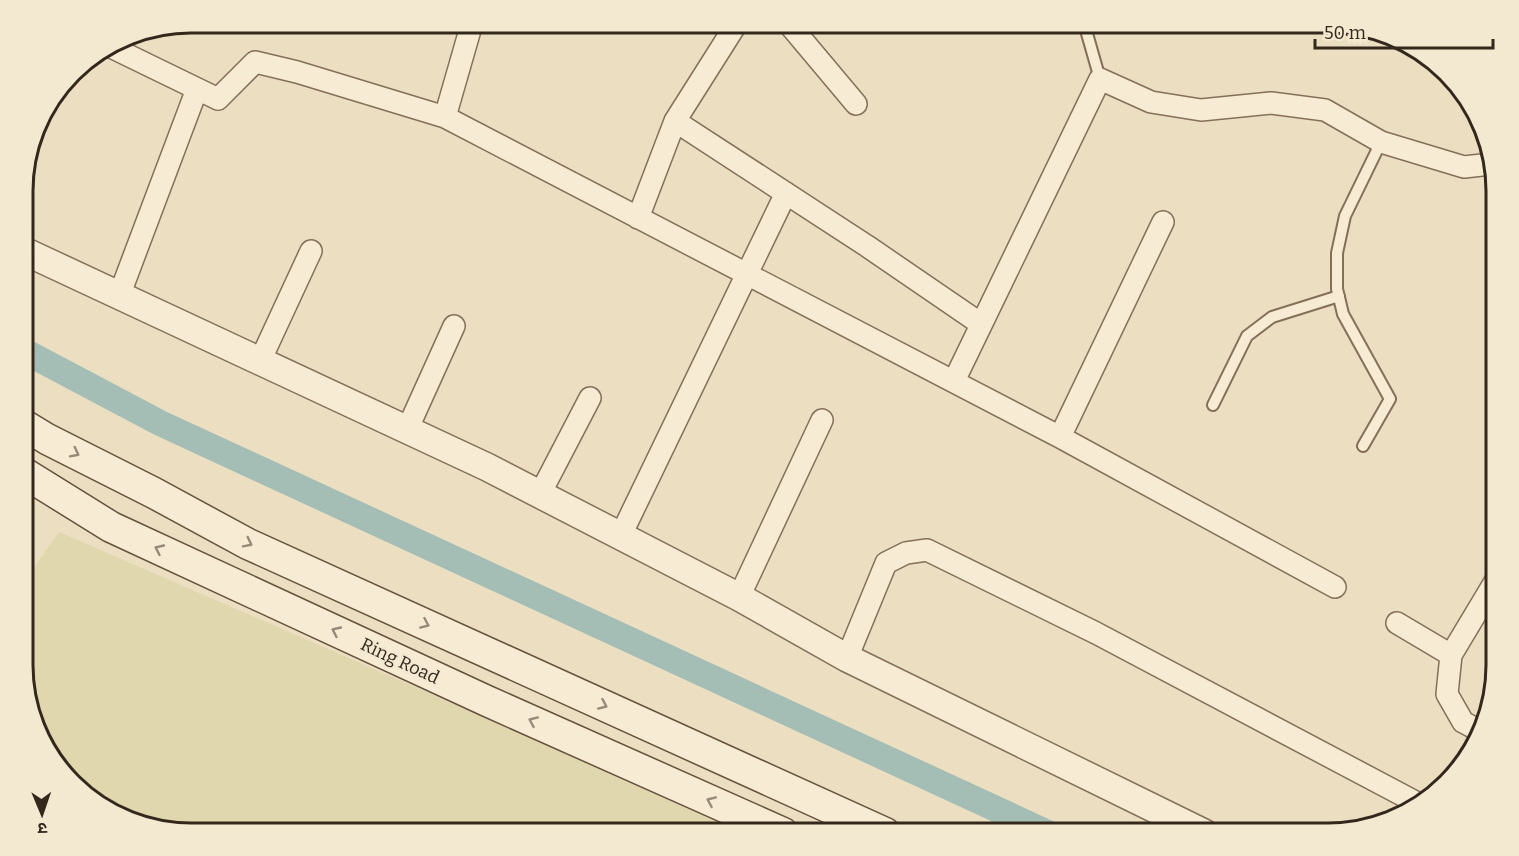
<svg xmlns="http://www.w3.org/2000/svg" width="1519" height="856" font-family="Bitter,'Noto Sans Devanagari',serif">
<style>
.farmland{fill:#e0d7af}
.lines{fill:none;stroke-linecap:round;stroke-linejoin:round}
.canal{stroke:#a4beb6;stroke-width:26}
.service-casing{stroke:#846f5a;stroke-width:14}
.minor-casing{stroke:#846f5a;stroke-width:24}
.tertiary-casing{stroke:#846f5a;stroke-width:30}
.secondary-casing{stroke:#65503d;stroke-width:33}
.service{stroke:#f7ebd4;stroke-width:10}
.minor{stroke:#f7ebd4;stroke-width:21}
.tertiary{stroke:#f7ebd4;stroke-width:27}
.secondary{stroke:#f7ebd4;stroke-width:30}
.oneway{stroke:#968a78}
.labels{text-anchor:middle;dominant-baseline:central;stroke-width:4.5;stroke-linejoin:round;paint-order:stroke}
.street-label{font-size:18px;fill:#34281d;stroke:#f3e8d0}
.rim{fill:none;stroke:#34281d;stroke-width:3}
</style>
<rect width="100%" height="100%" fill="#ebdec1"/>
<path class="farmland" d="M59,532L682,803L748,833H191L107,811L51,759L24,687V582Z"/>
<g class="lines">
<path class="canal" d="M24,351L160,423L1048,833"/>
<defs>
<path id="service" d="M1084,23L1100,79
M1186,23H1189
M1213,405L1247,336L1272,317L1339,296
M1363,446L1390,399L1343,314L1337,289V253L1345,216L1381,142"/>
<path id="minor" d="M788,23L856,104
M109,46L218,99L255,62L297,72L445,117L1060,437L1335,587
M445,117L472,23
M675,121L867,246L981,324
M638,218L675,121L737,23
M119,296L197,89
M260,361L311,251
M954,381L1100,79L1151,102L1201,110L1271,103L1325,110L1381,142L1464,167L1491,164
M407,430L454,326
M1060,437L1163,222
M540,494L590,398
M621,535L786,193
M739,597L822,420
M1397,623L1451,655
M847,658L886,563L906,553L927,550L1096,633L1421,805
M1480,731L1463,722L1447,694L1451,655L1496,580"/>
<path id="tertiary" d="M24,251L487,467L739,597L847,658L1204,833"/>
<path id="secondary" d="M24,425L47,439L154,493L248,544L885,833
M24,473L111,527L487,701L783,833"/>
</defs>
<use href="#service" class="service-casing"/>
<use href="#minor" class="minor-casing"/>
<use href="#tertiary" class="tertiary-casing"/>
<use href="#secondary" class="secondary-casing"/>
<use href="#service" class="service"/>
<use href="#minor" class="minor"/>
<use href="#tertiary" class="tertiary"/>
<use href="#secondary" class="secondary"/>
</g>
<defs><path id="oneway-chevron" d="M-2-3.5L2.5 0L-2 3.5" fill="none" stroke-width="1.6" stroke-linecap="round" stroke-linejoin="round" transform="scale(1.5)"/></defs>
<g class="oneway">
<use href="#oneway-chevron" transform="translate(75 453) rotate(27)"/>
<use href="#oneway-chevron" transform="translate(248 543) rotate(27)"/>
<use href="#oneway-chevron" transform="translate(159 549) rotate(-155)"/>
<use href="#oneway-chevron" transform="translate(425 624) rotate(24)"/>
<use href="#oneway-chevron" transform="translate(336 631) rotate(-155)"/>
<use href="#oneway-chevron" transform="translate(603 705) rotate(24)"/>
<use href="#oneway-chevron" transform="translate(533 721) rotate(-156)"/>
<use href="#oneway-chevron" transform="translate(711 801) rotate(-156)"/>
</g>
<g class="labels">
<g class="street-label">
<text transform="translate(400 661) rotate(25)">Ring Road</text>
</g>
</g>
<path d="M0 0H1519V856H0ZM191 33H1328A158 158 0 0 1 1486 191V665A158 158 0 0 1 1328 823H191A158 158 0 0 1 33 665V191A158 158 0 0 1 191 33Z" fill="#f3e8d0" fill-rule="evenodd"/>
<path class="rim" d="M191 33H1328A158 158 0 0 1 1486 191V665A158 158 0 0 1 1328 823H191A158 158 0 0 1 33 665V191A158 158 0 0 1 191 33Z"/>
<g transform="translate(42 814) rotate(178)" stroke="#f3e8d0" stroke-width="4.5" paint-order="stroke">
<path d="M0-4.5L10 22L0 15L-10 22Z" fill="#34281d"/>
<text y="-9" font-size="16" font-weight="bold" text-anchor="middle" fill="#34281d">उ</text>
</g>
<path d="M1315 39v9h178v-9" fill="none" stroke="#34281d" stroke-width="3"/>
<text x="1324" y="39" font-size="18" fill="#34281d" stroke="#f3e8d0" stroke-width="4.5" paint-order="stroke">50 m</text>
</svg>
